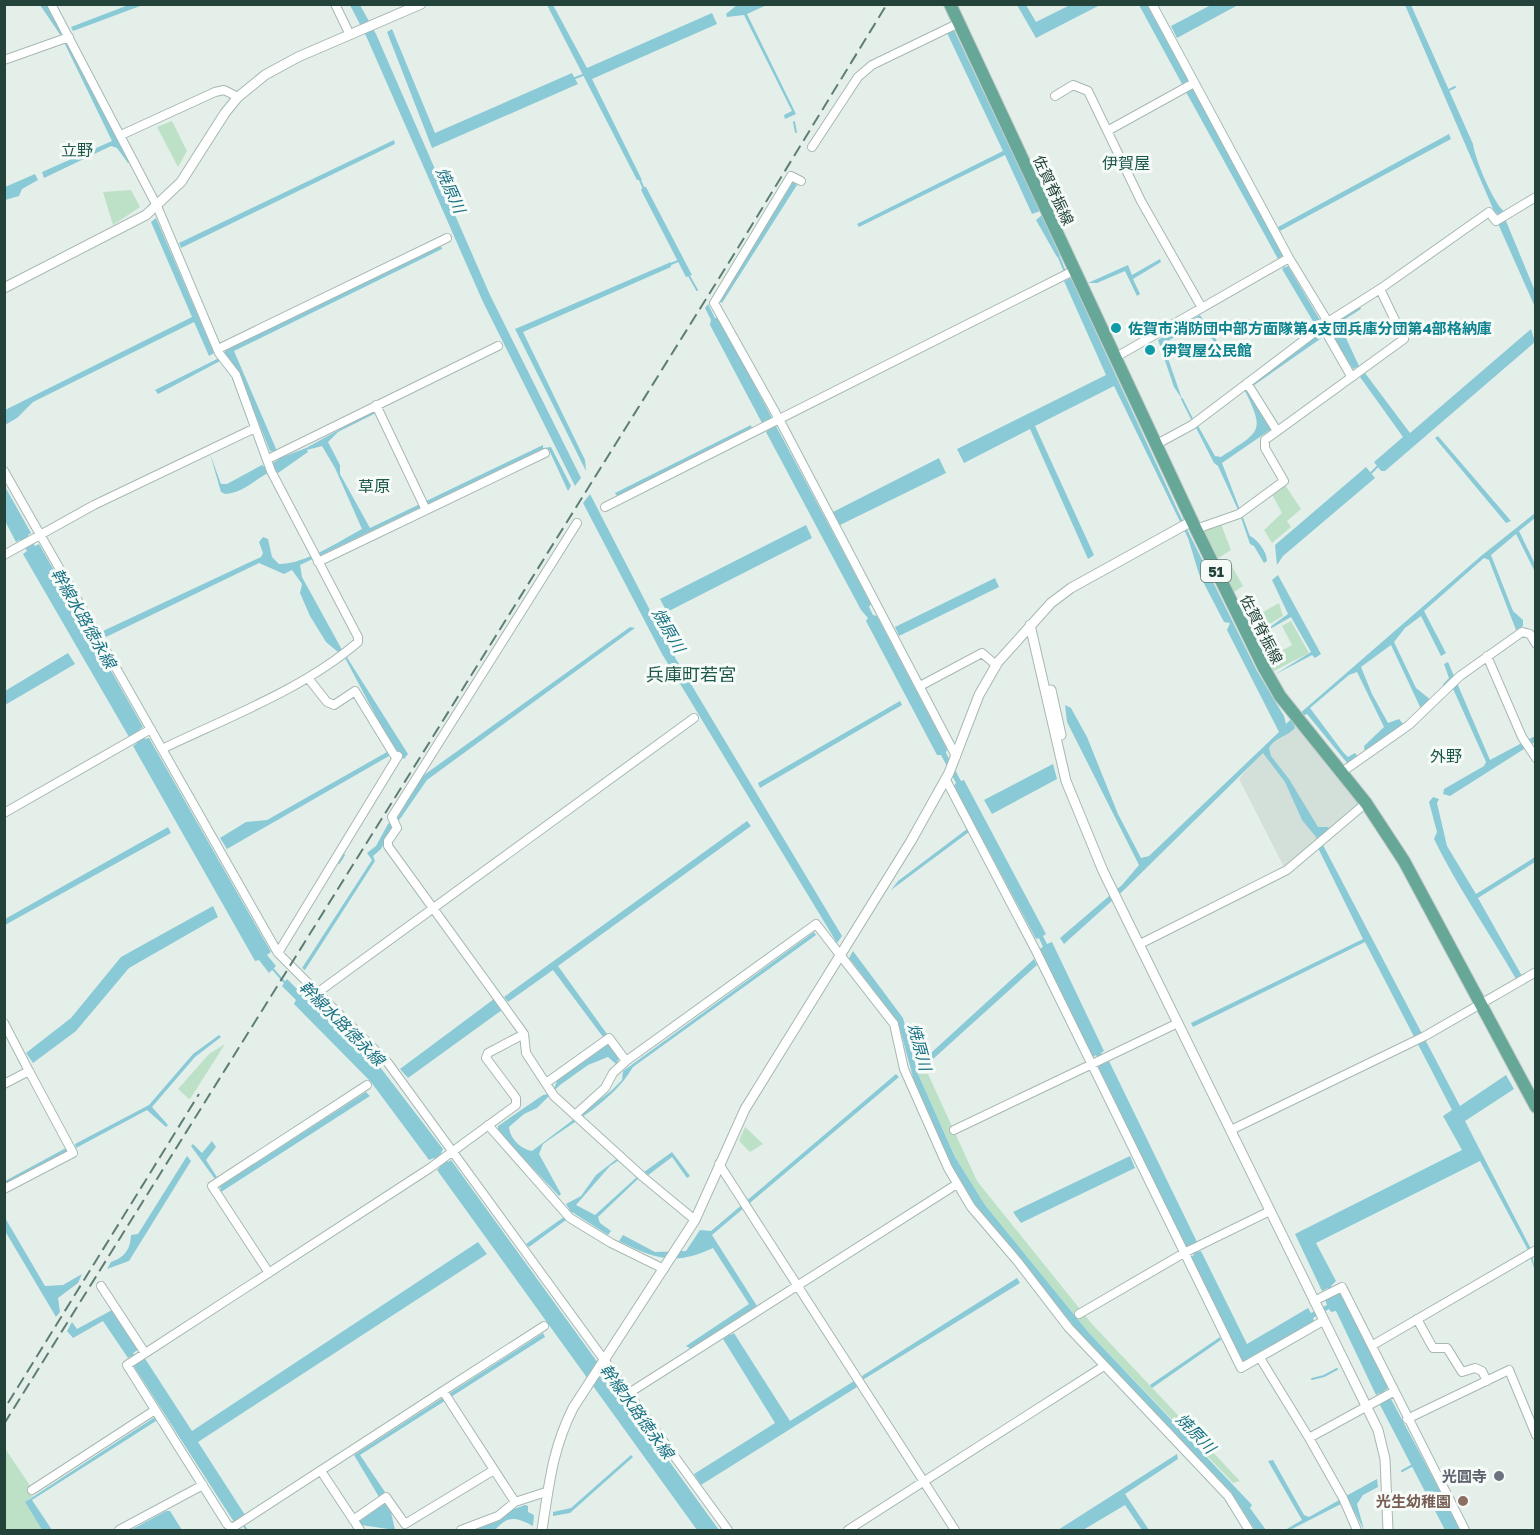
<svg xmlns="http://www.w3.org/2000/svg" width="1540" height="1535" font-family="'Golos Text','Noto Sans JP',sans-serif">
<style>
.built{fill:#d3dfd9}
.green{fill:#bde1c7}
.water{fill:#8acad7}
.lines{fill:none;stroke-linecap:round;stroke-linejoin:round}
.stream{stroke:#8acad7;stroke-width:2}
.minor-casing{stroke:#a7b8b2;stroke-width:10}
.tertiary-casing{stroke:#a7b8b2;stroke-width:11}
.primary-casing{stroke:#c1cac8;stroke-width:14}
.minor{stroke:#fff;stroke-width:8}
.tertiary{stroke:#fff;stroke-width:9}
.primary{stroke:#67a797;stroke-width:12}
.rail{stroke:#5d7e75;stroke-width:2;stroke-dasharray:12 6;stroke-linecap:butt}
.culture-dot{fill:#0f9aa8;stroke:#f6fbf8;stroke-width:2}
.worship-dot{fill:#6b7280;stroke:#f6fbf8;stroke-width:2}
.education-dot{fill:#8d6e63;stroke:#f6fbf8;stroke-width:2}
.labels{text-anchor:middle;dominant-baseline:central;stroke-width:6;stroke-linejoin:round;paint-order:stroke}
.shield{fill:#f6fbf8;stroke:#627a73;stroke-width:1.5}
.shield-label{font-size:14px;font-weight:bold;fill:#22423a}
.street-label{font-size:15px;fill:#22423a;stroke:#f6fbf8}
.culture-label{font-size:15px;font-weight:bold;fill:#0d838f;stroke:#f6fbf8;text-anchor:start}
.worship-label{font-size:15px;font-weight:bold;fill:#5b616d;stroke:#f6fbf8;text-anchor:end}
.education-label{font-size:15px;font-weight:bold;fill:#785e54;stroke:#f6fbf8;text-anchor:end}
.neighbourhood-label{font-size:16px;fill:#1c5649;stroke:#f6fbf8}
.water-label{font-size:16px;font-style:italic;fill:#187183;stroke:#f6fbf8}
.quarter-label{font-size:18px;fill:#1c5649;stroke:#f6fbf8}
</style>
<rect width="100%" height="100%" fill="#e5efea"/>
<path class="built" d="M1296,723L1362,802L1285,869L1239,779L1270,742Z"/>
<path class="green" d="M172,121L187,151L178,167L157,127Z
M131,190L140,207L113,225L103,192Z
M1285,485L1301,509L1287,521L1291,527L1272,543L1264,530L1282,513L1272,494Z
M1221,524L1231,550L1217,559L1203,530Z
M1229,561L1243,586L1234,592L1220,566Z
M1279,603L1283,616L1253,634L1247,621Z
M1291,621L1309,653L1272,672L1266,659L1292,645L1282,626Z
M225,1044L190,1099H189L178,1089L209,1054Z
M918,1074H928L977,1181L1092,1324L1240,1481L1233,1483L1089,1333L985,1205L955,1157Z
M745,1127L763,1144L750,1152L739,1141Z
M4,1447L31,1487L33,1496L25,1502L42,1530H7L5,1526Z"/>
<path class="water" d="M131,4L143,5L73,31L71,27Z
M40,5H47L130,162L128,163L117,148L111,146L44,178L42,172L112,141L61,36Z
M350,5H360L376,34L490,295L581,478L575,486L483,302L367,38Z
M547,5H553L587,68L712,13L717,24L592,79L642,180H637Z
M737,5H767L747,14L796,114L785,119L784,115L792,111L744,15L727,17L726,14Z
M1017,5H1026L1036,22L1070,5H1100L1036,38Z
M1139,5H1147L1189,81L1182,84Z
M1211,5H1238L1177,38L1171,26Z
M1405,5H1411L1473,144C1475,159 1494,205 1505,212L1502,215L1503,221H1506L1535,291V307L1499,226V215L1494,211Z
M392,29L435,133L572,73L578,84L432,148L387,32Z
M954,30L1040,211L1032,214L1005,155L859,227L857,224L1003,151L947,33Z
M1193,88L1284,255L1278,259L1186,92Z
M1449,134L1451,139L1280,231L1278,227Z
M394,140L395,144L181,248L179,243Z
M35,174L38,180L22,189L19,196L5,200V187Z
M793,182L797,185L722,303L719,301Z
M643,187H646L692,275L686,277L641,190Z
M1042,215L1060,256L1057,257L1036,220Z
M156,218L214,353L209,356L194,322L33,402L17,418L5,425V410L192,317L151,222Z
M441,246L442,249L234,351L280,458L306,448L373,411L376,413L338,432L328,442L340,465V474L370,528L543,445V448L551,447L571,486L568,491L549,450L543,449L300,565L302,577L341,648L408,754L404,759L394,750L345,658L326,642L310,616L300,593L302,584L292,570L284,574L259,563L106,637L103,631L261,557L263,553L259,542L263,537L268,539L272,557L279,564C305,564 338,542 362,529L335,468L322,446L307,450L308,452L278,473L272,468L267,471L268,473C253,481 242,493 225,494L221,492L210,454L221,484H227L262,465L266,468L279,459L275,452L270,451L239,374L222,360L158,394L155,390L225,355V350Z
M1160,259L1161,262L1133,279L1140,294L1137,296L1125,271L1097,283H1088L1128,265L1132,275Z
M671,262V267L523,332L585,460L586,471L515,329Z
M1288,266L1320,320L1314,323L1282,269Z
M1071,278L1178,511L1257,671L1284,716L1286,724L1292,718L1295,728C1287,737 1275,737 1269,748L1271,756L1289,779L1318,827H1328L1330,830L1321,837L1324,847L1460,1106L1506,1075L1514,1089L1465,1121L1531,1249L1535,1271L1528,1250L1480,1161L1316,1243L1336,1281L1331,1286L1335,1294L1341,1293L1388,1388L1384,1391L1389,1399H1391L1461,1530H1445L1380,1405L1384,1401L1380,1393L1376,1395L1336,1311L1331,1312L1329,1309L1313,1318L1314,1321L1243,1362L1191,1257L1194,1255L1189,1247L1186,1249L1098,1067L1101,1064L1096,1055L1093,1057L1039,949L1043,947L1039,938L1036,939L954,786L956,783L941,755H937L866,621L868,618L861,610L766,432L768,430L764,422L762,423L710,325L711,320L705,308L708,304L715,318H719L772,418L769,420L773,427L776,426L871,604L869,607L873,615L877,616L947,749L946,753L961,781L964,780L1046,934L1043,936L1047,944L1052,942L1104,1051L1101,1053L1105,1063L1109,1061L1197,1242L1193,1244L1197,1252L1201,1251L1247,1344L1308,1308L1311,1313L1327,1305L1325,1299L1333,1296L1328,1288L1322,1291L1295,1234L1462,1150L1443,1116L1452,1110L1365,942L1193,1027L1191,1023L1363,939L1319,850L1316,837L1302,820L1285,782L1263,753L1124,890L1064,944L1060,938L1122,885L1139,865L1067,722L1065,705L1071,708L1087,737L1118,814L1141,858L1149,856L1279,732L1227,630L1230,623L1224,622L1199,574L1188,538L1114,386L1035,426L1094,555L1088,559L1030,429L964,463L957,449L1106,375L1064,281Z
M1360,306L1361,309L1339,323L1359,366L1353,369L1328,328Z
M1200,315L1221,347L1219,348L1199,322L1163,344L1182,399L1174,387L1158,340Z
M1531,329L1535,342L1385,471H1381L1374,462L1403,437L1360,377L1365,373L1410,433Z
M1318,334L1323,337L1253,386L1251,383Z
M1246,387L1270,426V430L1222,463L1250,536C1258,540 1267,552 1267,561L1264,563L1254,546L1250,544L1239,512L1218,466L1214,463L1195,426L1197,424L1215,456L1221,457C1260,431 1266,433 1244,389Z
M751,425L752,429L617,496L615,493Z
M1438,436L1511,521L1506,523L1435,438Z
M939,458L946,473L838,526L831,513Z
M1366,467L1375,478L1283,556L1277,565L1275,545Z
M4,485L31,533L28,535L35,546L39,544L143,727L139,730L145,739L149,738L271,952L267,955L276,966L269,973L259,960L255,961L133,746L137,743L132,735L129,737L23,554L27,551L20,540L16,542L5,521Z
M590,494L670,649L842,936L837,943L662,654L583,503Z
M1535,513V518L1519,531L1535,564V572L1516,534L1491,555L1513,611L1523,620V626L1516,630L1489,560L1484,558L1424,611L1446,653L1441,656L1421,616L1405,628L1394,642L1416,688L1431,700L1421,709L1391,645L1361,667L1372,694L1388,723L1399,719L1404,725L1365,754L1364,746L1384,727L1357,672L1349,675L1310,708L1343,752L1348,757L1355,753L1358,757L1348,764L1307,714L1300,717L1298,715L1481,556Z
M806,525L812,538L667,612L660,599Z
M1278,575L1321,654L1315,658L1312,655L1274,675L1311,652L1291,617L1256,637L1288,614L1272,580Z
M995,578L999,587L899,636L895,627Z
M630,627L635,628L427,780L400,819L392,827L381,849L373,856L375,861L305,970L302,968L372,860L367,853L376,846L388,824L398,817L421,779L415,773L418,768L424,775Z
M68,653L75,664L5,705V691Z
M1448,662L1490,760L1535,736V742L1450,796L1443,794L1444,789L1484,766L1486,762L1450,682L1444,687L1443,684L1449,678L1444,664Z
M900,701L902,705L760,788L758,783Z
M387,752L389,756L227,849L220,838L246,822L267,820Z
M1053,764L1057,779L992,814L984,800Z
M1433,797L1439,799L1437,803L1447,846L1476,894L1535,857V862L1478,898L1522,976L1516,979C1489,932 1458,888 1434,839L1437,832L1429,802Z
M747,821L751,826L558,966L607,1034L603,1037L553,970L508,1002L504,997Z
M168,827L171,833L5,925V919Z
M967,829L969,832L891,890L898,881Z
M213,906L218,917L129,968L76,1031L33,1063L26,1053L71,1018L121,957Z
M814,932L816,935L633,1067C613,1101 575,1121 543,1144L539,1154L561,1194L559,1196L498,1131V1126L543,1095C552,1094 554,1089 557,1081L608,1044L619,1059L616,1064L608,1057L588,1065L560,1085L537,1108L524,1114L509,1127C510,1139 521,1149 532,1151L611,1091L622,1080L623,1071L630,1066Z
M853,951L903,1018L918,1074L955,1157L985,1205L1089,1333L1252,1505L1250,1508L1266,1530H1255L1230,1491L1085,1340L966,1193L950,1165L914,1081L898,1022L849,958Z
M1034,959L1037,965L922,1069L921,1062Z
M287,979L303,995L306,992L380,1067L443,1149L441,1153L448,1162L451,1160L719,1530H697L437,1170L440,1167L434,1158L429,1160L371,1082L294,1004L296,1000L282,986Z
M494,999L502,1010L408,1078L400,1069Z
M219,1035L221,1037L195,1057L152,1107L168,1125L166,1127L147,1110L76,1148L75,1144L149,1105L193,1054Z
M896,1074L899,1077L712,1235L757,1306L724,1327L730,1335L734,1333L790,1421L854,1381L855,1383L863,1378L862,1376L1017,1278L1020,1283L856,1384L857,1387L701,1485L694,1474L775,1423L723,1339L728,1336L723,1328L691,1349L686,1346L749,1304L713,1248C675,1266 655,1259 619,1241L623,1235L655,1252L686,1251L700,1230L711,1231Z
M366,1092L370,1096L221,1192L220,1186L191,1146L193,1144L202,1153L212,1141L216,1147L206,1160L222,1185Z
M66,1148L68,1152L5,1186V1181Z
M672,1152L690,1176L687,1178L672,1157L647,1176L644,1172Z
M187,1156L191,1161L129,1261L107,1269L111,1262C125,1257 130,1250 131,1235L138,1234Z
M1130,1156L1135,1168L1021,1223L1013,1212Z
M618,1158L619,1160L610,1166L576,1205L595,1215L638,1176L639,1178L598,1217L600,1223L611,1231L608,1235L572,1212L566,1220L529,1247L526,1244L571,1212L566,1204L581,1196L596,1175Z
M4,1216L45,1286L63,1285L82,1274L78,1283L58,1298L60,1312L56,1317L5,1231Z
M478,1242L487,1254L198,1442L245,1515L234,1522L133,1365L136,1362L132,1356L128,1358L103,1321L73,1338L67,1331L72,1322L77,1329L112,1310L138,1350L133,1353L139,1361L144,1357L192,1431Z
M543,1333L545,1337L360,1455L385,1492L379,1497L354,1455Z
M1220,1337L1221,1340L1152,1388L1150,1385Z
M155,1417L156,1421L32,1500L52,1530H42L25,1502Z
M1177,1454L1178,1459L1125,1494L1149,1530H1142L1125,1505L1083,1530H1058Z
M631,1455L633,1457L570,1513L553,1516V1512L571,1508Z
M1273,1460L1304,1515L1309,1517L1341,1499L1343,1503L1290,1530H1285L1302,1520L1268,1461Z
M1377,1479L1378,1487L1363,1495L1357,1504L1364,1530L1346,1496Z
M384,1502L391,1512L395,1530L361,1525L358,1519Z
M525,1505L528,1506V1512L534,1515L533,1526C516,1517 508,1515 495,1530H466L502,1517L511,1510Z
M166,1511H170L182,1530H131Z"/>
<g class="lines">
<path class="stream" d="M575,78L583,75
M1449,90L1455,87
M794,122L796,132
M639,178L644,189
M1058,255L1065,272
M1280,257L1284,267
M671,264L678,261
M688,274L697,290
M1321,336L1329,330
M1182,399L1193,421
M1371,473L1378,466
M339,863L344,855
M272,968L286,984
M1312,1379L1324,1376L1337,1369
M1402,1471L1413,1465
M239,1519L247,1530
M4,1530H5"/>
<defs>
<path id="minor" d="M51,4L157,206L219,353L236,375L271,471L358,637V642C304,689 226,718 162,749
M335,4L350,35
M1152,4L1289,258L1328,322
M4,60L69,37
M1055,96L1073,85L1088,91L1141,201L1202,308
M1109,130L1194,83
M121,135L215,92L224,90L238,97
M812,147L858,77L872,65L959,23
M801,181L791,176L714,303L779,419L956,756
M1323,327L1351,376
M218,349L447,238
M1116,357L1289,258
M1247,383L1277,431
M376,405L426,510
M1157,444L1192,425L1328,322L1380,289L1489,212L1496,221L1536,197
M268,459L498,346
M4,471L278,953L388,1063L728,1530
M605,507L1075,270
M1196,529L1239,514L1284,481L1265,448V440L1404,339L1380,289
M4,555L94,505L255,428
M318,562L545,453
M1487,656L1522,737L1536,758
M308,678L327,702L334,705L355,691L396,758
M920,686L982,653L996,665
M1342,772L1409,725L1460,676L1522,632L1530,634L1536,644
M946,780L1036,951L1241,1368L1323,1321
M4,813L151,729
M1140,944L1287,870L1366,803
M278,953L398,756
M317,993L694,718
M4,1023L29,1071L4,1084
M524,1034L388,846V841L397,828L392,817L577,523
M546,1083L609,1038L626,1061
M575,1115L605,1088L613,1073L626,1061L816,924L894,1024L904,1069L948,1168L971,1207L1018,1262L1068,1327L1228,1496L1249,1530
M488,1125L570,1218L611,1243L664,1269
M954,1130L1178,1023
M1231,1130L1425,1036L1536,972
M719,1164L955,1530
M4,1189L73,1153L29,1071
M269,1273L212,1186L367,1085
M101,1286L145,1353
M1314,1301L1342,1287L1465,1530
M1079,1314L1184,1253L1270,1211
M1417,1319L1433,1348H1447L1462,1372L1475,1368L1482,1371L1487,1381
M1373,1345L1536,1250
M1260,1358L1309,1438L1343,1498L1357,1530
M443,1391L544,1326
M629,1393L957,1184
M1407,1419L1509,1370L1536,1435
M1309,1438L1393,1392
M321,1471L360,1530
M32,1490L155,1410
M546,1492L515,1502L443,1391L232,1528L227,1524L127,1365L430,1168L516,1105V1098L486,1058L488,1053L524,1034L526,1053L554,1096L643,1177L695,1220
M353,1520L386,1497L405,1524L494,1470
M119,1530L203,1485
M461,1530L498,1516L515,1502
M848,1530L1104,1366"/>
<path id="tertiary" d="M4,288L146,215L181,182L225,113L238,97L265,75L298,57L421,4
M1030,625L1066,781L1103,871L1378,1430L1385,1459L1388,1530
M1051,690L1061,735
M542,1530C549,1485 552,1450 573,1408L695,1220L745,1109L911,841L949,773L979,695L998,662L1051,603L1071,588L1192,521"/>
<path id="primary" d="M950,4L1192,521L1264,668L1280,696L1366,803L1404,861L1536,1107"/>
</defs>
<use href="#minor" class="minor-casing"/>
<use href="#tertiary" class="tertiary-casing"/>
<use href="#primary" class="primary-casing"/>
<use href="#minor" class="minor"/>
<use href="#tertiary" class="tertiary"/>
<use href="#primary" class="primary"/>
<path class="rail" d="M8,1403L199,1094
M4,1424L736,251L887,4"/>
</g>
<g class="culture-dot">
<circle cx="1116" cy="328" r="6"/>
<circle cx="1150" cy="350" r="6"/>
</g>
<circle class="worship-dot" cx="1499" cy="1476" r="6"/>
<circle class="education-dot" cx="1463" cy="1501" r="6"/>
<g class="labels">
<rect class="shield" x="1201" y="560" width="30" height="22" rx="4.5"/>
<g class="shield-label">
<text x="1216" y="571">51</text>
</g>
<g class="street-label">
<text transform="translate(1054 190) rotate(65)">佐賀脊振線</text>
<text transform="translate(1262 629) rotate(63)">佐賀脊振線</text>
</g>
<g class="culture-label">
<text x="1128" y="328">佐賀市消防団中部方面隊第4支団兵庫分団第4部格納庫</text>
<text x="1162" y="350">伊賀屋公民館</text>
</g>
<g class="worship-label">
<text x="1487" y="1476">光圓寺</text>
</g>
<g class="education-label">
<text x="1451" y="1501">光生幼稚園</text>
</g>
<g class="neighbourhood-label">
<text x="77" y="150">立野</text>
<text x="1126" y="163">伊賀屋</text>
<text x="374" y="486">草原</text>
<text x="1446" y="756">外野</text>
</g>
<g class="water-label">
<text transform="translate(451 190) rotate(66)">焼原川</text>
<text transform="translate(84 618) rotate(60)">幹線水路徳永線</text>
<text transform="translate(669 630) rotate(60)">焼原川</text>
<text transform="translate(342 1023) rotate(45)">幹線水路徳永線</text>
<text transform="translate(920 1047) rotate(75)">焼原川</text>
<text transform="translate(637 1411) rotate(54)">幹線水路徳永線</text>
<text transform="translate(1196 1433) rotate(46)">焼原川</text>
</g>
<g class="quarter-label">
<text x="691" y="674">兵庫町若宮</text>
</g>
</g>
<rect width="1540" height="1535" fill="none" stroke="#22423a" stroke-width="12"/>
</svg>
